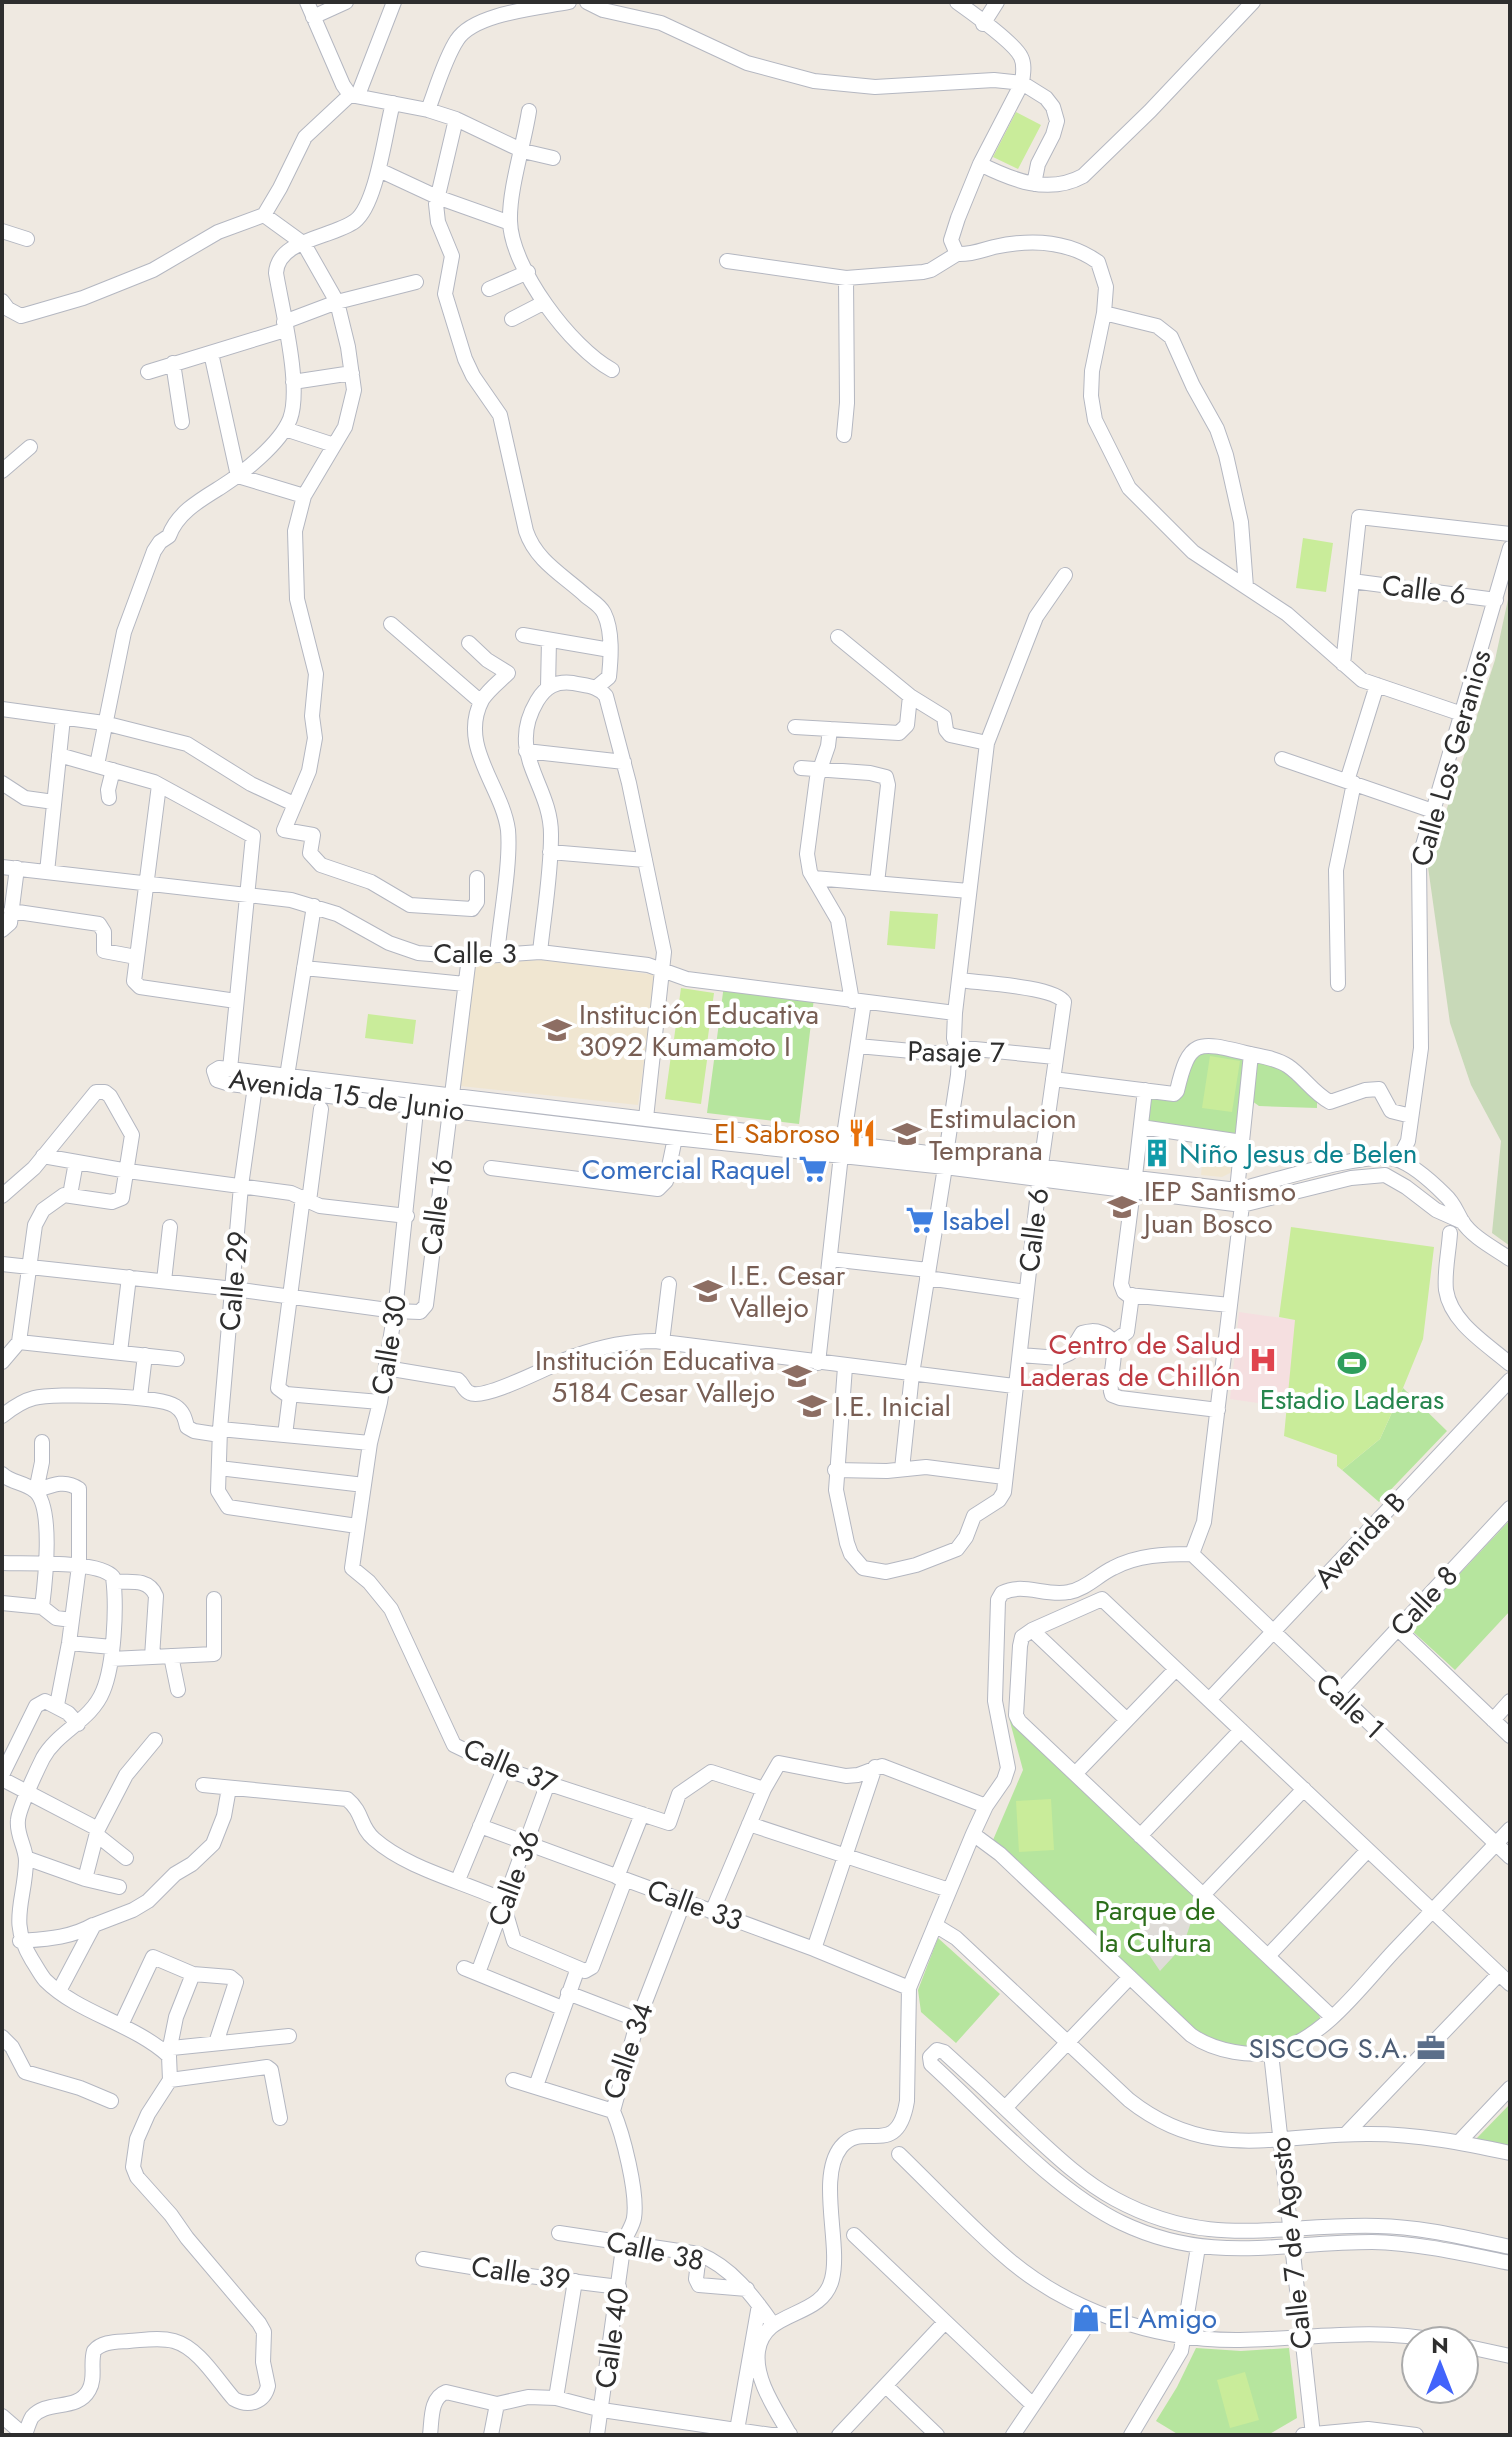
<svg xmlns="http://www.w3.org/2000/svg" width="1512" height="2437" font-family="Jost,sans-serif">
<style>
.education{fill:#f0e6d1}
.medical{fill:#f5dfe0}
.green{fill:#b6e59e}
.cemetery{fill:#c8d9b8}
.pitch{fill:#c9ec9a}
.plaza{fill:#dfdcd8}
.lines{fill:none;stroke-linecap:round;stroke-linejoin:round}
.minor-casing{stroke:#b4b7c1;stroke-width:16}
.minor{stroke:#fff;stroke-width:14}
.labels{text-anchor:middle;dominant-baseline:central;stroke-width:8;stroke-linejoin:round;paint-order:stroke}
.street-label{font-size:28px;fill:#2e2e2e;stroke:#fff}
.education-label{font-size:28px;fill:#785e54;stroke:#fff;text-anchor:start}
.food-label{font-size:28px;fill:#c56008;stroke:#fff;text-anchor:end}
.culture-label{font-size:28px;fill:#0d838f;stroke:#fff;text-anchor:start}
.shop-label{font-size:28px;fill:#366cbe;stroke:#fff;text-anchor:start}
.health-label{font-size:28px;fill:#be3a42;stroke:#fff;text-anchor:end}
.leisure-label{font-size:28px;fill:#27864d;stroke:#fff}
.park-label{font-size:28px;fill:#2c6e1b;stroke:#fff}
.service-label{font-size:28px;fill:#4e5e75;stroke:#fff;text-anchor:end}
</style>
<rect width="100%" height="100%" fill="#efe9e1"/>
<path class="education" d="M542,960L656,975L638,1105L460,1086L474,964Z
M1204,1144L1234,1147L1232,1172L1222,1177L1201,1175Z"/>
<path class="medical" d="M1239,1312L1296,1320L1287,1407L1230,1399Z"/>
<path class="green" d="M724,985L814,998L799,1124L707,1113Z
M1197,1050L1245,1058L1239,1135L1147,1123L1151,1094L1179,1099Z
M1256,1061L1274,1062L1317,1101V1108L1259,1106L1252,1101Z
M1403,1388L1447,1431L1379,1502L1342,1470L1380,1439Z
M1510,1520V1611L1455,1670L1409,1628Z
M1009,1718L1318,2011L1320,2018L1318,2022L1279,2046L1239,2047L1203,2037L993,1840L1023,1770Z
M938,1938L1000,1994L956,2043L921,2012L918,1990Z
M1510,2104V2146L1476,2139Z
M1196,2348L1241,2351L1289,2348L1297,2418L1268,2435H1179L1156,2421L1177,2387Z"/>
<path class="cemetery" d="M1510,590V1246L1492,1233L1501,1141L1471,1085L1450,1023L1428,867L1495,660Z"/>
<path class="pitch" d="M1016,112L1041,125L1018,169L993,157Z
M1303,538L1333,543L1326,592L1296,588Z
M890,911L938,914L935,949L887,945Z
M681,988L714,993L707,1044L674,1039Z
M368,1014L416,1020L413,1044L365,1038Z
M672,1048L708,1053L701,1104L665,1099Z
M1210,1056L1240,1061L1232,1112L1202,1108Z
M1291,1227L1434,1247L1423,1339L1403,1388L1380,1439L1342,1470L1337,1466V1455L1284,1436L1295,1320L1279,1317Z
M1051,1799L1054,1850L1019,1852L1016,1801Z
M1245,2372L1259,2420L1230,2428L1217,2380Z"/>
<path class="plaza" d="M1157,1906L1194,1913L1183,1946L1160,1971L1139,1940L1145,1935L1141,1929L1149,1914L1156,1913Z"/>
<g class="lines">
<defs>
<path id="minor" d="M587,2L603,10L661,23L747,63L814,81L875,87L994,80L1022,83L1046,98L1053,107L1057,121L1053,135L1038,164L1034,184
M957,2C971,12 1015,43 1021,57C1025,65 1023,74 1022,83L980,164L958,218L951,240L957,254C971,255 982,250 994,247C1030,239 1067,240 1098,262L1106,287L1104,313L1092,371L1091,396L1095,420L1129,488L1193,552L1287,614L1362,680L1462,714
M313,17L346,2
M983,24L997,2
M350,95L428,110L456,119L523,151L553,158
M358,95L394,2
M428,110C436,89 445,58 457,40C474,13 539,8 569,2
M529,111C524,144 509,189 510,221C511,268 571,348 612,370
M456,119L436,204L438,222L452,256L445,294L465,359L473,376L500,415L526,531C536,561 563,575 586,596C592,601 600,605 604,613C613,631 611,658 609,677L597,687
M980,164C1012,180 1048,195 1083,176L1150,111L1253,2
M379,170L437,197L510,223
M264,215L304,244L337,302L348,347L354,390L345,427L304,496L295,531L297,599L316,674L312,716L315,738L309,771L284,830L313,835L310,853L321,865L371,882L410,905L472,909L477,902V878
M2,231L27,239
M727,261L846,278L923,272L931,270L957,254
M489,289L528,272
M2,301L8,309L21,316L83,298L153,270L218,232L264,215L280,188L305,137L350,95L343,85L307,2
M1104,313L1157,326L1171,337L1193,386L1217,429L1226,455L1241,522L1246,587
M512,319L543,303
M284,322L337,302L416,282
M211,353L238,476
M173,363L182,422
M148,372L285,330
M293,382L352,373
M285,429L334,445
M844,435L847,403L846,278
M2,471L30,447
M238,476L304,496
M1352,581L1496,600
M391,624L481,702
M523,635L610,650
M838,637L910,696L944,717L946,730L950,735L987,743
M469,643L487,660L508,673C500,681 488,690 482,700C458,746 502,786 508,830C511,863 500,920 497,955
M1343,664L1359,517L1510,534
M548,687L549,640
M2,709L104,723L187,744L251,784L294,804
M795,727L899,733L907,725L910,696
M830,729L828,746L817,778L807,854L810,872L838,920L852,1001
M526,751L624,762
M59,755L154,782L253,836L230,1069
M1282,759L1433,811
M97,765L124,632L154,551L160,542L169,536C177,513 200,500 221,487C243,473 280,444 290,419C302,387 282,309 276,273C278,239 332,238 355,221C377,204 385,132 393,103
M801,768L870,773L886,777L888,785L877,883
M1347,781L1377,685
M2,783L25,798L54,802
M159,785L134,981L140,987L236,1001
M109,798L108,790L113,770
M550,852L645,860
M2,867L291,900L337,914L389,943L418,953L469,957L540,952L648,965L687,979L955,1013
M47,872L63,718
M814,878L969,891
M11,911L99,924L104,932V951L136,957
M2,930L10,923L17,868
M540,952C544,914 551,874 551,836C552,784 505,755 537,701C546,686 556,681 573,683C585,686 597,685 606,696L629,783L664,952L646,1118
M304,968L465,984
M1338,984L1336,870L1354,783
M858,1046L944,1054L962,1049H975L1055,1057
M287,1076L314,906
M256,1079L241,1186L220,1429L218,1491L228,1507L357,1526
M1053,1079L1174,1094L1177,1091C1189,1039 1197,1041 1246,1053C1259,1056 1276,1058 1288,1066C1303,1076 1313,1093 1330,1102L1365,1090L1379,1089L1391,1111L1411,1116
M415,1120L395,1311L380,1402L370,1443L352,1568L369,1582L391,1609L454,1745L504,1769L669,1823L679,1794L711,1772L764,1789
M1141,1127L1242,1142
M946,1154L958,1075L959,1057L954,1038L955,1013L987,743L1036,617L1065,575
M43,1156L128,1171L291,1193L320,1206L407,1216
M1398,1160L1408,1141L1421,1048L1419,859L1510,548
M491,1168L658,1189L666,1181L675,1138
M1135,1176L1145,1090
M1133,1190L1121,1284L1124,1292L1128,1295L1230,1305
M70,1195L76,1162
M2,1196L34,1168L96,1092H105L110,1096L132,1135L122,1198L112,1202L64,1195L43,1210L35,1225L19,1342L2,1362
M303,1197L278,1388L286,1394L380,1402
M309,1201L321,1109
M1463,1222L1436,1210L1406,1187L1385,1175L1351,1178L1242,1205L945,1167L675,1138L230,1084L217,1080L214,1071L219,1068L230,1069L1237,1190C1271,1182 1364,1151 1395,1159C1413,1164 1432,1182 1445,1195C1454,1203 1456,1211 1462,1221C1472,1237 1494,1248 1510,1259
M1450,1233C1449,1251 1444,1272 1446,1290C1451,1323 1487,1344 1510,1364
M830,1259L928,1270
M2,1264L234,1289L395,1311L420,1312L426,1305L469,957
M927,1278L1026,1292
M164,1281L170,1227
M19,1342L177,1359
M662,1342L669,1284
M1112,1343L1127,1332L1132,1295
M120,1352L129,1277
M1020,1355L1059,1358L1070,1353L1082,1333C1089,1331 1094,1330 1102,1333C1126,1342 1105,1378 1112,1395L1120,1398L1218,1410
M818,1363L841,1155L864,1002
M845,1367L836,1490L847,1543L851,1554L863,1568L886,1572L916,1565L957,1549L966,1537L974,1516L999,1500L1004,1492L1041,1165L1064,1002C1054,986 980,983 959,980
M386,1368L458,1380C463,1384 464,1391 470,1393C486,1401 556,1362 575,1356C600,1347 628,1341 655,1341L1014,1386
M140,1397L145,1355
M2,1416C12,1408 22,1401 34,1398C54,1393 159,1395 175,1406C183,1411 185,1418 187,1427L194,1431L220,1435
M220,1429L370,1443
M285,1435L290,1395
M219,1468L364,1485
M902,1469L912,1374L945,1167
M835,1470L887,1471L926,1467L1004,1477
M2,1474C11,1483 25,1482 35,1491C54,1507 45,1583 42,1607
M36,1491C52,1485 65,1479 79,1489V1566L69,1643L57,1705
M36,1491L42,1462V1442
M1192,1554L1204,1522L1242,1205L1237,1190L1251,1054
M1192,1554L1510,1857
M2,1563C26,1564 99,1560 113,1577C117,1607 114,1665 103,1691C91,1721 58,1731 43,1758C37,1770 19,1808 18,1820C16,1835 26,1847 26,1861C25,1902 8,1921 32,1960C36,1966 40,1974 45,1980C79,2014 133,2023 169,2056L170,2080L148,2114L137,2139L133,2167L137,2177L171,2215L187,2238L259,2323L264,2332L263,2362L268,2386C264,2403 248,2407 234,2399C217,2380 199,2348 174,2341C160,2337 144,2340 129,2341C117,2342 102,2341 94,2351C90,2364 96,2378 89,2390C77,2412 47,2399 32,2417C29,2422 27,2429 25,2435
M114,1582C130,1582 149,1578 156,1596L152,1657
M2,1603L42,1607L56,1618L72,1620
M1398,1629L1510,1736
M1032,1630L1127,1720
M69,1643L112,1647
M171,1656L178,1690
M111,1659L214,1654V1599
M1337,1694L1510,1508
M1209,1700L1510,1380
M1493,1720L1510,1701
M1075,1774L1176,1669
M2,1775L36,1706L45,1701L68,1713L78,1724
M2,1779L98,1829
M203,1785L347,1799C364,1813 359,1826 374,1839C407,1868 458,1880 498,1898L504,1907L514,1941L585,1971L592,1967L625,1880
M749,1824L949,1890
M480,1826L814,1949L909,1988
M973,1834L1000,1854L1191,2035C1214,2051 1253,2059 1280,2050C1327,2035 1362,1985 1395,1950C1433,1910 1472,1869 1510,1829
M97,1835L126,1858
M1140,1836L1241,1730
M26,1858L85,1879L98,1829L126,1775L155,1740
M617,1877L642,1814
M85,1879L119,1887
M458,1880L504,1769
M1203,1895L1304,1789
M712,1912L764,1789L779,1763L846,1776L858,1775L882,1766L986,1806
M935,1925L956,1938L1129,2100C1210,2164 1279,2133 1370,2134C1418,2134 1464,2143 1510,2153
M20,1941C45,1939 71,1938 93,1925
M814,1949L875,1767
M1268,1956L1368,1850
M464,1968L562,2008
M478,1973L548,1783
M59,1991L94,1925L133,1910L148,1901L175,1874L192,1864L213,1844L224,1816L229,1788
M568,1993L638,2020
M1332,2017L1019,1721L1016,1715L1020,1646L1022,1637L1032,1630L1102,1599L1510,1984
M121,2025L153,1957L193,1974
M2,2037L12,2047L25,2072L80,2088L111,2101
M170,2047L176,2017L193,1974L230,1977L236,1982L216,2043
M162,2049L289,2036
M1271,2053L1313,2435
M170,2080L267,2067L271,2070L280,2118
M513,2080L613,2111
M536,2086L578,1968
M1005,2108L1130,1977
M613,2111L638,2020L684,1901
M1346,2134L1499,1974
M1459,2142L1510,2088
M899,2154C933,2187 965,2221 1000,2252C1064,2310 1154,2341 1240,2340C1308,2339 1373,2327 1440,2341
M559,2233L699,2254C731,2267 753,2296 772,2323
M854,2235L1033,2405
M1510,2247C1466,2238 1423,2227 1378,2226C1278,2223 1211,2251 1115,2199C1082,2181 1056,2156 1029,2131C1001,2104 973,2078 944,2052L937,2050L930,2057L931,2064C988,2116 1054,2190 1122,2223C1210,2265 1281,2242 1372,2242C1419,2243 1465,2254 1510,2263
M699,2254L696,2279L699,2285L747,2289
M423,2259L513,2274L619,2287
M1464,2346L1510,2356
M886,2386L937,2435
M556,2398L575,2281
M2,2416L24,2435
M737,2430L759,2305
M430,2435C432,2419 430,2398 446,2392L497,2404L528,2397L556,2398L602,2410L771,2435L790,2434
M491,2435L497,2404
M597,2435L624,2241C627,2234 633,2225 634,2218C638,2193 623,2134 613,2111
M790,2435C777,2411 754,2380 758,2351C764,2308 822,2320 832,2279C841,2244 817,2177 841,2147C863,2119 897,2161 907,2101L909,1988L973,1834L986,1806L1004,1780L1008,1768L995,1701L998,1600L1002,1593C1023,1582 1046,1597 1069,1592C1086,1589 1098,1575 1113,1568C1137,1555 1165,1554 1192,1554
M839,2435L945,2322
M1013,2435L1096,2312
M1131,2435L1181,2351L1198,2247
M1303,2435L1368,2429L1416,2435"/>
</defs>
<use href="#minor" class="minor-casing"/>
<use href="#minor" class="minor"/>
</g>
<defs>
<symbol id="school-bare" viewBox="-9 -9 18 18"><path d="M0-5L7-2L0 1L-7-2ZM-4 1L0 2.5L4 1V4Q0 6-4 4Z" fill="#8d6e63" stroke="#fff" stroke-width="2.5" paint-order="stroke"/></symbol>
<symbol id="restaurant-bare" viewBox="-9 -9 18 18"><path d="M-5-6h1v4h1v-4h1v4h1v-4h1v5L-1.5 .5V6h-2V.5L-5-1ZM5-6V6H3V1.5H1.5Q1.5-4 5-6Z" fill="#e8710a" stroke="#fff" stroke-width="2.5" paint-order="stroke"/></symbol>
<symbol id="building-bare" viewBox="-9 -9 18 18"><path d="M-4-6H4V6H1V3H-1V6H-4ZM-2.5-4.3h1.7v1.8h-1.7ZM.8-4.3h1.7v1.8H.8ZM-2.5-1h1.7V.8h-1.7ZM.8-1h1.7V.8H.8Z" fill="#0f9aa8" stroke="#fff" stroke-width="2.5" paint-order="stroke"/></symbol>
<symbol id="supermarket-bare" viewBox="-9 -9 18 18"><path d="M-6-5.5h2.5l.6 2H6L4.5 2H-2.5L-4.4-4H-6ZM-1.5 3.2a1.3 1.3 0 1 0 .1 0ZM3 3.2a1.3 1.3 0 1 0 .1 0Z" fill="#3f7fe0" stroke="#fff" stroke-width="2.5" paint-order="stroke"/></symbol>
<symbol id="hospital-bare" viewBox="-9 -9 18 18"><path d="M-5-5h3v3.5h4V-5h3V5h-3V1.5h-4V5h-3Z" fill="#e0444e" stroke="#fff" stroke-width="2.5" paint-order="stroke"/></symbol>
<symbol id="stadium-bare" viewBox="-9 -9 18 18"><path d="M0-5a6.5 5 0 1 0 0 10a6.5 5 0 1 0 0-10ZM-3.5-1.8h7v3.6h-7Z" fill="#2e9e5b" stroke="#fff" stroke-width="2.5" paint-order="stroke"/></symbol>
<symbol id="office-bare" viewBox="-9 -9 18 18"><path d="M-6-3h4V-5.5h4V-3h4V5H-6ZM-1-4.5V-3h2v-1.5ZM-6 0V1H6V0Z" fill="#5c6f8a" stroke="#fff" stroke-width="2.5" paint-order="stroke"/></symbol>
<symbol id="shop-bare" viewBox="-9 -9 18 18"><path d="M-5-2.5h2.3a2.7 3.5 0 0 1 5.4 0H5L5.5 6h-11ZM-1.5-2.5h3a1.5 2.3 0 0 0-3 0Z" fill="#3f7fe0" stroke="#fff" stroke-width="2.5" paint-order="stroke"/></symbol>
</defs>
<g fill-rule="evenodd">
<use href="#school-bare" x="537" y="1010" width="40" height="40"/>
<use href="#restaurant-bare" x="842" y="1113" width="40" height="40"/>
<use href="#school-bare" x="887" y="1114" width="40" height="40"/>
<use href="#building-bare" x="1137" y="1133" width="40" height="40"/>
<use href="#supermarket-bare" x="793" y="1149" width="40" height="40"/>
<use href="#school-bare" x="1102" y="1187" width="40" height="40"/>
<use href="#supermarket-bare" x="900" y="1200" width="40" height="40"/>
<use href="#school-bare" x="688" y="1271" width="40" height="40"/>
<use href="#hospital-bare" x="1243" y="1340" width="40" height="40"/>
<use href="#stadium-bare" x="1332" y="1343" width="40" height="40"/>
<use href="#school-bare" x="777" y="1356" width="40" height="40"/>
<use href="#school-bare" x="792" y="1386" width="40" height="40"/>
<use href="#office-bare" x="1411" y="2028" width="40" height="40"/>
<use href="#shop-bare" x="1066" y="2298" width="40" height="40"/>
</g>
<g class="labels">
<g class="street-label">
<text transform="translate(1424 590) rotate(7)">Calle 6</text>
<text transform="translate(1451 758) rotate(-74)">Calle Los Geranios</text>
<text x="475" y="953">Calle 3</text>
<text transform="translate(956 1052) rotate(1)">Pasaje 7</text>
<text transform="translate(347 1095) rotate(8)">Avenida 15 de Junio</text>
<text transform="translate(437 1207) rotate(-83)">Calle 16</text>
<text transform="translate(1034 1230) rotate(-83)">Calle 6</text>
<text transform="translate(234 1281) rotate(-85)">Calle 29</text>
<text transform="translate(389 1345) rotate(-81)">Calle 30</text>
<text transform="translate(1360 1540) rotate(-47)">Avenida B</text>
<text transform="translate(1424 1601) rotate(-47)">Calle 8</text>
<text transform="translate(1350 1706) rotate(43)">Calle 1</text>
<text transform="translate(510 1766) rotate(23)">Calle 37</text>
<text transform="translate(514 1878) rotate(-70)">Calle 36</text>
<text transform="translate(695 1905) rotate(20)">Calle 33</text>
<text transform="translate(628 2051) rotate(-71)">Calle 34</text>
<text transform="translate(1291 2243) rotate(-96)">Calle 7 de Agosto</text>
<text transform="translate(655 2251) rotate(12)">Calle 38</text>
<text transform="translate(521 2273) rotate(8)">Calle 39</text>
<text transform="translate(612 2338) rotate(-82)">Calle 40</text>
</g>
<g class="education-label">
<text x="579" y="1014">Institución Educativa<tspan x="579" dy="32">3092 Kumamoto I</tspan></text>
<text x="929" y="1118">Estimulacion<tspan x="929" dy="32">Temprana</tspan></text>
<text x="1144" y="1191">IEP Santismo<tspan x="1144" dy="32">Juan Bosco</tspan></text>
<text x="730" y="1275">I.E. Cesar<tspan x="730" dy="32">Vallejo</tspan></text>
<text x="775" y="1360" text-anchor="end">Institución Educativa<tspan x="775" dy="32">5184 Cesar Vallejo</tspan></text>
<text x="834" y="1406">I.E. Inicial</text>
</g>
<g class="food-label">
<text x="840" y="1133">El Sabroso</text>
</g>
<g class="culture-label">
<text x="1179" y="1153">Niño Jesus de Belen</text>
</g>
<g class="shop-label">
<text x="791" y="1169" text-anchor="end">Comercial Raquel</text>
<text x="942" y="1220">Isabel</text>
<text x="1108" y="2318">El Amigo</text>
</g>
<g class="health-label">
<text x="1241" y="1344">Centro de Salud<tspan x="1241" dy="32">Laderas de Chillón</tspan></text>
</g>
<g class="leisure-label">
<text x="1352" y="1399">Estadio Laderas</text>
</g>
<g class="park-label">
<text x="1155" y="1910">Parque de<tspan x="1155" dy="32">la Cultura</tspan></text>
</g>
<g class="service-label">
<text x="1409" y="2048">SISCOG S.A.</text>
</g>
</g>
<rect width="1512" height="2437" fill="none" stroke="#2e2e2e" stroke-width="8"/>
<g transform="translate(1440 2365)"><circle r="38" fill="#ffffff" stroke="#ababab" stroke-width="2"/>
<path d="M0-6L14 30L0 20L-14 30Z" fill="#4264fb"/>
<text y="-12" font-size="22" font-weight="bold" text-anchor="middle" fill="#2e2e2e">N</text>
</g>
</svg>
